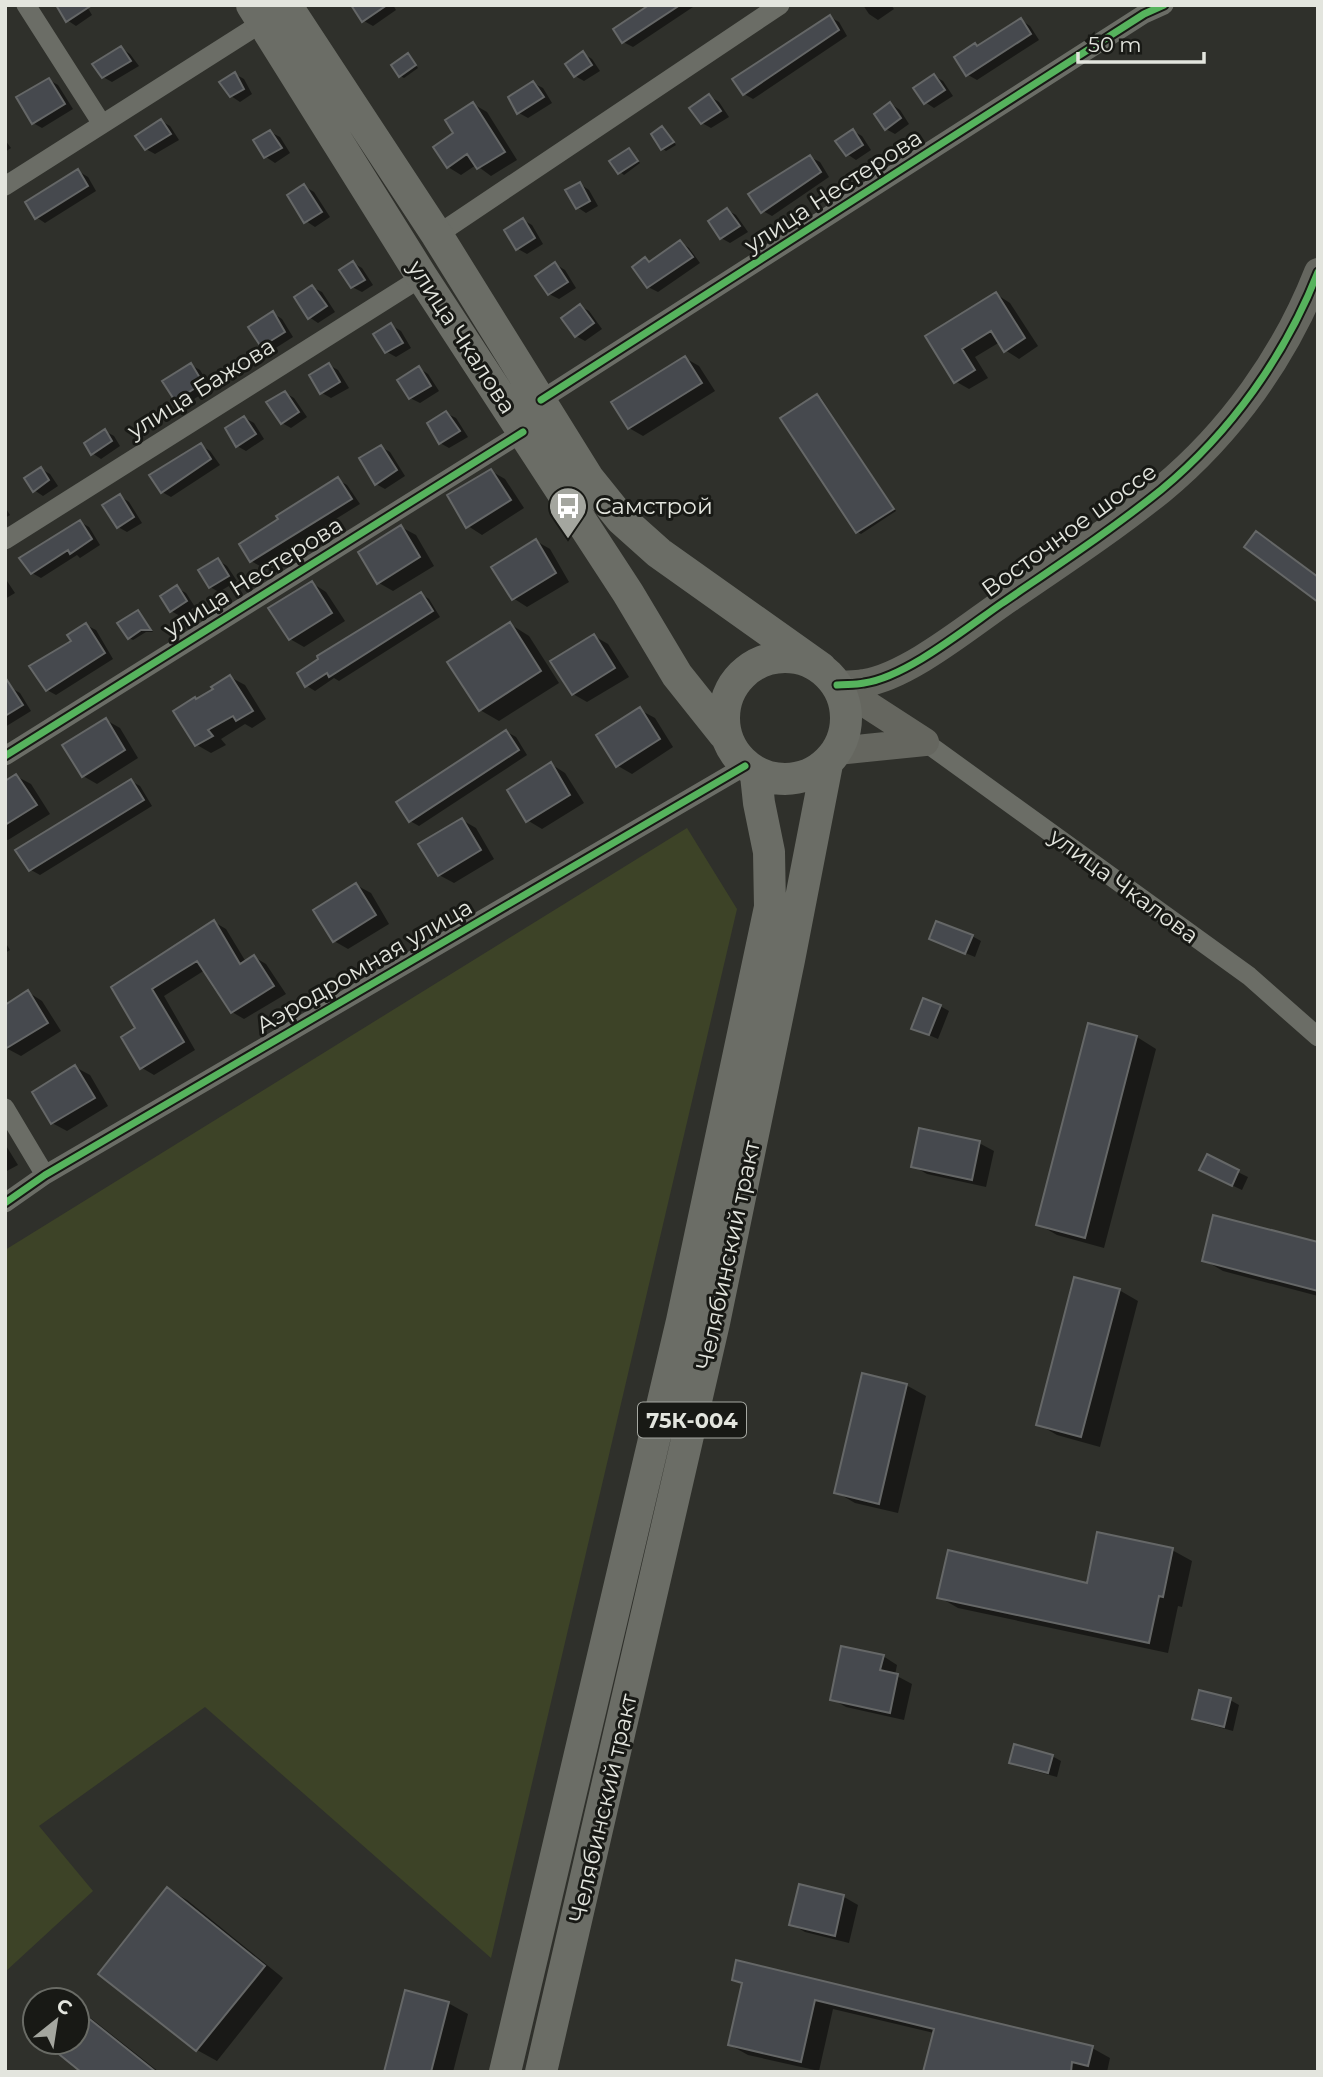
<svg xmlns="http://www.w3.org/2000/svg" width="1323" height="2077" font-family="Montserrat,sans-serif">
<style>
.green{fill:#3d4327}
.shadow{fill:#0007}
.building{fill:#46494e;stroke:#656767;stroke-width:2}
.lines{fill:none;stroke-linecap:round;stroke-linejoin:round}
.street{stroke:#6b6d66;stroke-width:19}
.secondary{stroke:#65665f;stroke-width:28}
.primary{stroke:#6b6d66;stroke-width:32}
.cycleway-casing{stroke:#181915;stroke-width:11}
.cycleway{stroke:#56b35d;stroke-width:7}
.labels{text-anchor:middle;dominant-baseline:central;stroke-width:6;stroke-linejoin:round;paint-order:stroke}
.shield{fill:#181915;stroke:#a6a8a2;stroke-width:2}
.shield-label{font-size:21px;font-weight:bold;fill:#e3e5de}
.street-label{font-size:23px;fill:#e3e5de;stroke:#181915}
.poi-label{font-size:23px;fill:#e3e5de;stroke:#181915;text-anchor:start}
</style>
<rect width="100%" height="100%" fill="#2f302b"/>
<path class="green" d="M687,828L737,909L491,1958L205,1707L39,1826L93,1891L5,1972V1250Z"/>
<path class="shadow" d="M86,5L92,15L76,26L67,20Z
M353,5H393L396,10L373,26L364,21Z
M653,5H696L633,47L623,42Z
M863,5H891L894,9L878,20L869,14Z
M830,17L839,22L847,36L753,99L744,94Z
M1021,20L1030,26L1039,40L977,80L968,75L978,47Z
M121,48L130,54L139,66L112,82L103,77Z
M583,53L592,59L600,71L584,81L575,76Z
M408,55L418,68L404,78L400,76Z
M235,74L244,79L252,94L240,102L231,96Z
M934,76L943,81L953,96L934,108L925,102Z
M49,80L58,85L73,109L42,128L33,123Z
M533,83L543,88L552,103L528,118L519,113Z
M709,96L719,102L729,117L711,128L702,123Z
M473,104L487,112L517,160L491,176L476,165L461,175L448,167L456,133Z
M891,104L900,110L909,124L895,134L886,129Z
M161,121L170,126L179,140L155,154L146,149Z
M662,128L676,145L666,151L662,148Z
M853,131L862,136L871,150L856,160L847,154Z
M270,132L280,137L290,153L275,163L266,157L256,140Z
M5,140L11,148L5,152Z
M629,150L640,163L624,175L620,172Z
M810,157L820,162L829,177L772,216L763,211Z
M78,171L88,177L96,191L45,223L36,217Z
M580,184L589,190L598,206L586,213L577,207Z
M304,186L314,192L330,217L315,227L306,221Z
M727,210L736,215L748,232L730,243L721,238Z
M523,220L532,225L543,244L527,254L518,249Z
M680,242L689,248L700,263L658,292L648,287L645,259L651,262Z
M353,263L362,268L373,285L362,292L352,287Z
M555,264L565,270L576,288L559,299L549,294Z
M312,287L322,292L335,312L318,323L309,317Z
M996,294L1010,303L1038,346L1019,359L1005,350L1000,342L975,357L988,378L969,389L955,381L927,336Z
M580,306L589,311L602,329L585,341L576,336Z
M273,313L282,319L293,337L271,351L262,345Z
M391,325L401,331L411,348L396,357L387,352Z
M685,358L699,366L715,391L643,436L629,428Z
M191,365L200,370L211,388L185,405L176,400Z
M329,365L338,370L349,388L331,398L322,393Z
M419,368L428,374L439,391L420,403L410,398Z
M285,393L294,398L307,417L291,428L282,423Z
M817,396L821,398L896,511L861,534L857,532Z
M446,413L456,418L468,437L449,448L440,443Z
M245,418L254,423L264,439L246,451L237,446Z
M105,431L114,436L120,446L101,459L92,453Z
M201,445L210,451L220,465L171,497L162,492Z
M381,447L390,452L405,476L385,489L376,484Z
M41,469L50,474L58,486L43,496L34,490Z
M491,471L505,479L524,508L482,535L468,526Z
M338,480L347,485L360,504L260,566L251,561Z
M120,496L129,502L142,523L127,532L118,527Z
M5,507L10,515L5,518Z
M80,522L89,527L100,545L80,558L77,555L41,578L32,573Z
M401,527L416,535L434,566L393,591L379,583Z
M536,541L550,549L569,582L527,607L513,598Z
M218,560L227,566L237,581L219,592L210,587Z
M5,578L15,593L5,599Z
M312,583L326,592L345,621L304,647L290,639Z
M177,588L186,593L195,607L180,616L171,611Z
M421,594L429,599L440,617L339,681L334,678L315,691L307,686Z
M138,612L153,632H146L133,640L129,638Z
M510,624L529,636L559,683L499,721L480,710Z
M86,625L96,630L113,659L56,695L47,690Z
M594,636L608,644L629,677L587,702L573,694Z
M230,677L245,685L266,719L252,728L245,724L221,739L226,745L211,753L197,745L198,701Z
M11,688L20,693L31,711L5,727V691Z
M640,710L655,718L673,747L632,774L618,766Z
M106,720L120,728L138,758L97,784L83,776Z
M507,732L516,737L527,755L419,826L410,821Z
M551,764L565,773L584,803L542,829L527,820Z
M16,776L31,784L50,814L8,840L5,839V783Z
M131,781L140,786L152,806L40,875L31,870Z
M462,820L476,828L494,859L454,883L439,875Z
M356,885L371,893L389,924L348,949L334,941Z
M214,922L226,929L246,962L254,957L266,964L286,994L244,1019L232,1012L205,970L164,996L195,1050L154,1075L142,1068L138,1029L114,987Z
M972,936L981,941L975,957L931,939Z
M5,942L10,950L5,953Z
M28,992L42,1001L61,1031L21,1056L6,1048Z
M940,1006L949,1011L938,1039L913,1028Z
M1089,1025L1137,1037L1156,1049L1104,1248L1057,1235L1038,1224Z
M75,1067L90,1075L108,1106L67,1131L52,1123Z
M979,1143L994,1151L986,1187L927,1174L913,1166Z
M5,1144L18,1165L5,1172Z
M1207,1157L1248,1177L1242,1190L1210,1175Z
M1318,1243V1296L1223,1271L1204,1260Z
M1119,1290L1138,1301L1100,1447L1057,1435L1038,1424Z
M906,1385L926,1396L898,1513L855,1503L836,1492Z
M1172,1550L1192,1561L1182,1607L1178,1606L1168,1653L958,1608L939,1597L1088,1585Z
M883,1656L897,1665L895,1675L912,1684L904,1720L846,1707L832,1699Z
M1230,1700L1239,1705L1233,1731L1203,1723L1194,1718Z
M1052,1756L1061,1761L1057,1777L1020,1767L1011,1762Z
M168,1889L187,1900L283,1978L217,2061L197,2050L100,1974Z
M844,1897L858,1905L849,1943L805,1932L791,1924Z
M734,1979L1092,2048L1110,2058L1107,2072H925L934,2033L833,2009L819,2071L748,2055L730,2045L744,1985Z
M448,2003L468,2014L453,2072H386Z
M77,2010L92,2019L159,2072H84L46,2042H77Z"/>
<path class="building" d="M56,5H92L66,22Z
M351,5H387L362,22Z
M649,5H680L622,43L613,29Z
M830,15L839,30L743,95L732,79Z
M1021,18L1031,34L966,76L954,57L975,43L977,46Z
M121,46L131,61L102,78L92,64Z
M583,51L592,65L574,77L565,64Z
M408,53L416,65L399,77L391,65Z
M235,72L244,89L230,97L219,82Z
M934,74L945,90L924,104L913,88Z
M49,78L65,104L32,124L16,97Z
M533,81L544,97L517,114L508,97Z
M709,94L721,111L701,124L689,108Z
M473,102L505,152L477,169L467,154L447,168L433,147L453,133L445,120Z
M890,102L901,118L885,130L874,114Z
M161,119L171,134L145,150L135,136Z
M662,126L674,142L661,150L651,134Z
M853,129L863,145L846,156L835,141Z
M270,130L282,148L264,158L253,140Z
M629,148L638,161L618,174L609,161Z
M810,155L821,172L761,213L748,194Z
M78,169L88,186L35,219L25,202Z
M580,182L590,201L576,209L565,190Z
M304,184L322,212L304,223L287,195Z
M727,208L740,226L720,239L708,221Z
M523,218L535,238L516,250L504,230Z
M680,240L693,257L647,288L632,267L645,257L649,262Z
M353,261L365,280L351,288L339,270Z
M555,262L568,282L548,295L535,276Z
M312,285L327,306L308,319L294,297Z
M996,292L1025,338L1004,352L991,331L962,349L975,370L954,383L925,336Z
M580,304L594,323L575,337L561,318Z
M273,311L285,332L261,347L248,327Z
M391,323L403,343L385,353L373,334Z
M685,356L702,383L628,429L611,402Z
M191,363L203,383L175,401L162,381Z
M329,363L340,382L320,394L309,375Z
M419,366L431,386L409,399L397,380Z
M285,391L299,412L281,424L266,402Z
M817,394L894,509L856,533L780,418Z
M446,411L460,431L439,444L427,423Z
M244,416L256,434L236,447L225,428Z
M105,429L112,441L91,455L84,443Z
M201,443L211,459L161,493L149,475Z
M381,445L397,470L375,485L359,458Z
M41,467L49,480L33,492L24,478Z
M491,469L511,500L466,528L447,495Z
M338,477L352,499L250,562L239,544L278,519L276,516Z
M120,494L134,517L117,528L102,505Z
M80,520L92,539L70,554L68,550L31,574L19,558Z
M401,525L420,557L377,584L358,552Z
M1256,531L1318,577V602L1244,547Z
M536,539L556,573L512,600L491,567Z
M218,558L229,576L209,588L198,570Z
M312,581L332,613L289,640L268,608Z
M177,585L187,601L170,612L160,596Z
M421,592L433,611L329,677L327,673L305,687L297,673L318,659L317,656Z
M138,610L151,630H141L128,639L117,623Z
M510,622L541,671L479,711L447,662Z
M86,623L105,653L46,691L29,666L71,641L67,635Z
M594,634L615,668L572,695L550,661Z
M230,675L253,711L236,721L233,716L208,730L213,736L195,746L173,711L195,697L196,699L213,689L211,687Z
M5,677L23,705L5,716Z
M640,707L660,739L616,767L596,735Z
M106,718L125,750L82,777L62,745Z
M506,730L519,750L409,822L396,802Z
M551,762L570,795L526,822L507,790Z
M16,774L37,805L5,825V781Z
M131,779L144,800L29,871L15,850Z
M462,818L481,850L438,876L418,844Z
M356,883L376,915L333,942L313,910Z
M214,920L240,964L254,955L274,986L231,1013L197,961L179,972L152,989L184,1042L140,1069L121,1037L135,1028L111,987Z
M936,921L973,935L965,954L929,939Z
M28,990L48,1023L5,1049V1005Z
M923,998L941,1005L929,1035L911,1029Z
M1088,1023L1137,1036L1085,1238L1036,1225Z
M75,1065L95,1098L51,1124L32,1092Z
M919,1128L980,1141L972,1180L911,1167Z
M1207,1154L1239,1170L1232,1186L1199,1170Z
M1213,1215L1318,1242V1291L1202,1261Z
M1074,1277L1120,1289L1081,1437L1036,1425Z
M862,1373L907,1384L879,1504L834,1493Z
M1097,1532L1173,1548L1163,1597L1159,1596L1149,1643L937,1598L948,1550L1087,1583Z
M841,1646L884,1655L880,1670L898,1674L890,1713L830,1700Z
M1199,1690L1231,1698L1224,1727L1192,1719Z
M1014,1744L1053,1755L1048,1773L1009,1763Z
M799,1884L844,1895L835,1936L789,1925Z
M167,1887L265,1966L196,2051L98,1974Z
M736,1960L1093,2046L1088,2066L1072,2062L1071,2072H923L934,2029L815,2000L801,2062L728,2045L742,1983L732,1980Z
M405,1990L449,2002L431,2072H384Z
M77,2009L156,2072H81L44,2042H77Z"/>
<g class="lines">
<path class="street" d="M26,5L102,124
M5,186L263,22
M437,235L780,5
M541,400L1144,14L1164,5
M5,540L422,277
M925,742L1249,976L1318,1037
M5,756L523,432
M5,1108L45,1175
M5,1203L45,1175L745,766"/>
<path class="secondary" d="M837,685C846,684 855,685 864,683C906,677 965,629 1001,604C1055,567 1110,531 1161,490C1231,432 1285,356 1318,272
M837,685L925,742
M837,751L925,742"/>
<path class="primary" d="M252,5L422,277L628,593L677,675L724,734
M286,5L437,235L588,478L621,519L659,553L821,668
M724 718a61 61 0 1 1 122 0a61 61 0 1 1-122 0Z
M505,2072L682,1321L770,907L769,852L759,803L756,775
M541,2072L714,1323L789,960L827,764"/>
<defs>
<path id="cycleway" d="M541,400L1144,14L1164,5
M837,685C846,684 855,685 864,683C906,677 965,629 1001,604C1055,567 1110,531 1161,490C1231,432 1285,356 1318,272
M5,756L523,432
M5,1203L45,1175L745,766"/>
</defs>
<use href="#cycleway" class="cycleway-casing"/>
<use href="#cycleway" class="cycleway"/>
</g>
<defs>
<symbol id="bus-pin" viewBox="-11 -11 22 30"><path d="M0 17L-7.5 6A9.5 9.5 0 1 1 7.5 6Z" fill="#a4a69f" stroke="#181915"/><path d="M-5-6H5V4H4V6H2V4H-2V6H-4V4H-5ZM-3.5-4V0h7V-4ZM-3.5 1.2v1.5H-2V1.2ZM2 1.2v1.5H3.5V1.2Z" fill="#fff"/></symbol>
</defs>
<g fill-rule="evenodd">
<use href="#bus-pin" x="546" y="484" width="44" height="60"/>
</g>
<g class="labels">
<rect class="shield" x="638" y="1402.5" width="108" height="35" rx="5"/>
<g class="shield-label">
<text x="692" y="1420">75К-004</text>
</g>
<g class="street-label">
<text transform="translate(833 191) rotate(-33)">улица Нестерова</text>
<text transform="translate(462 337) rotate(57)">улица Чкалова</text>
<text transform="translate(201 388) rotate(-32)">улица Бажова</text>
<text transform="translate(1069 530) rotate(-36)">Восточное шоссе</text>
<text transform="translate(253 577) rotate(-32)">улица Нестерова</text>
<text transform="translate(1124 886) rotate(36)">улица Чкалова</text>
<text transform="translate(364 966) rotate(-30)">Аэродромная улица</text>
<text transform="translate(728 1255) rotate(-78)">Челябинский тракт</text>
<text transform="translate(603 1808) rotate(-77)">Челябинский тракт</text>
</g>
<g class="poi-label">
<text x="595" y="506">Самстрой</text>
</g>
</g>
<rect width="1323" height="2077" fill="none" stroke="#e3e5de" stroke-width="14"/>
<g transform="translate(56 2021) rotate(30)"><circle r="33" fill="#181915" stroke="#696b65" stroke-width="2"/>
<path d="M0-5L12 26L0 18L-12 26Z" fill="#a4a69f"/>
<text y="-10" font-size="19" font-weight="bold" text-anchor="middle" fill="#e3e5de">С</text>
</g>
<path d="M1078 52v10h126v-10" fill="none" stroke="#e3e5de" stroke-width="3.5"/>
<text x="1088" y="52" font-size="21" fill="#e3e5de" stroke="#181915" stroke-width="5" paint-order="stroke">50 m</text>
</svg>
